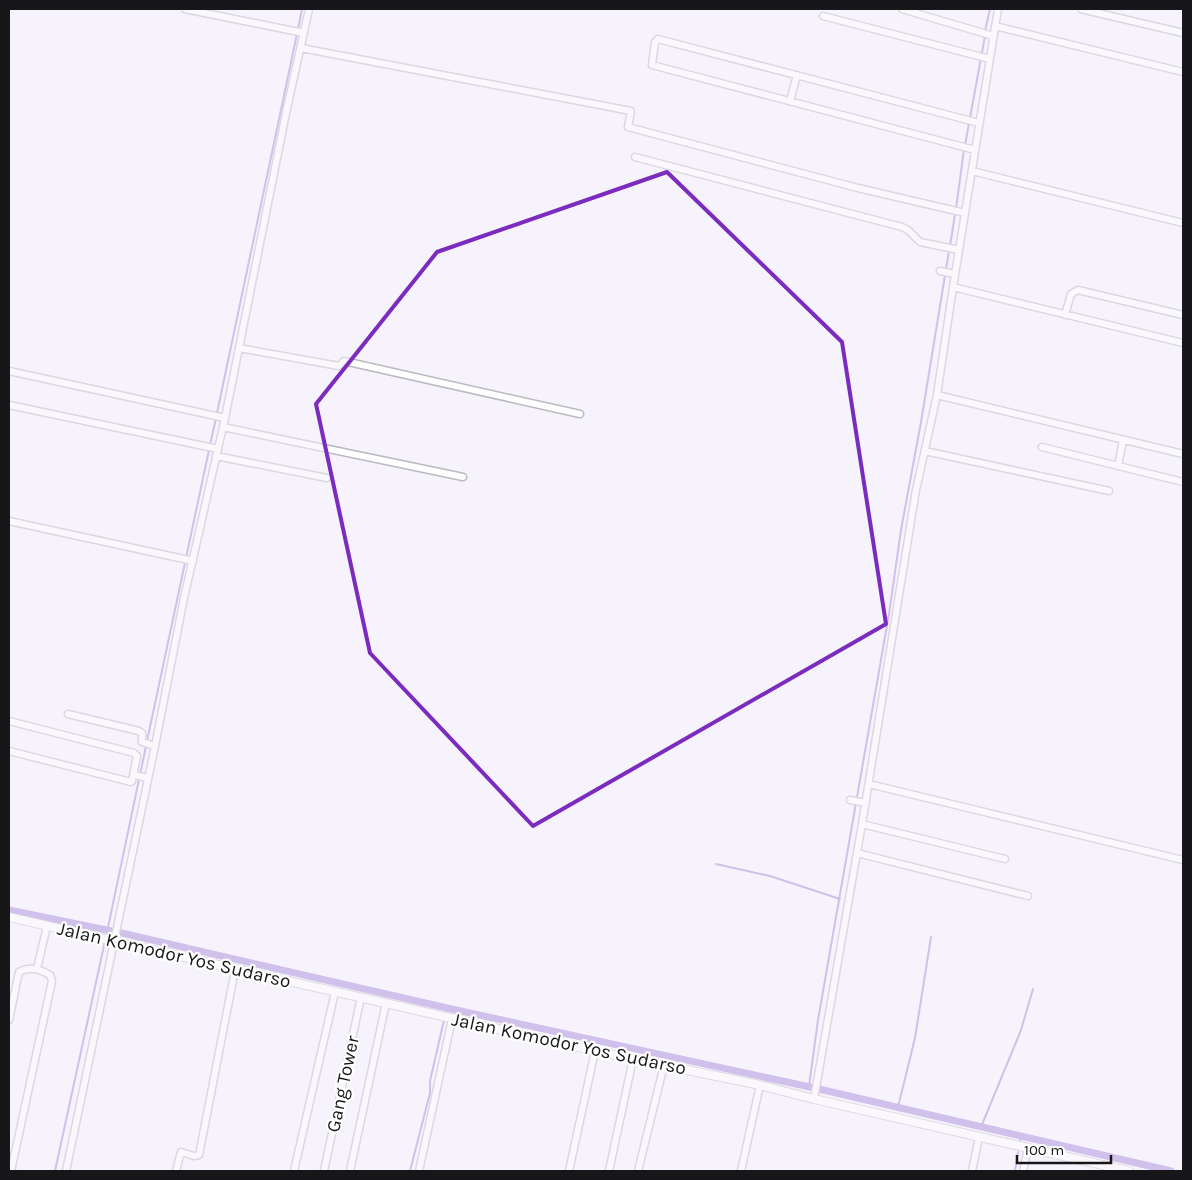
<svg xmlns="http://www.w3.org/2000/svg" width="1192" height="1180" font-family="Karla,sans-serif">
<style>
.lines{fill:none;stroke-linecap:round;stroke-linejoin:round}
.stream{stroke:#a286d9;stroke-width:2}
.canal{stroke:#a286d9;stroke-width:7}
.minor-casing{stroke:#bbb9c1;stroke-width:9}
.tertiary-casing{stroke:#bbb9c1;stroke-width:10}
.minor{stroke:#fff;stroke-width:6}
.tertiary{stroke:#fff;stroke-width:8}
.marked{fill:none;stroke:#7b2cbf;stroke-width:4;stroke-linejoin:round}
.labels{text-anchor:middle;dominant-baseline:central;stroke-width:4.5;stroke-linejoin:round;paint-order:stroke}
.street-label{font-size:19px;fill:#171619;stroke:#fff}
</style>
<rect width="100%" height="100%" fill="#f6f3fc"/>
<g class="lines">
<path class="stream" d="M298,29L302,9
M985,31L990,9
M965,145L985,36
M956,209L964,149
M950,246L955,214
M217,413L297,34
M210,445L216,418
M147,741L209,450
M716,864L770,876L840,899
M106,937L146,746
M445,1015L447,1008
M809,1086L818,1020L889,614L901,530L921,422L949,251
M898,1107L915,1038L931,937
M981,1127L1021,1030L1033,989
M1020,1141L1022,1136
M55,1171L105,941
M410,1171L430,1093V1081L444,1020
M1015,1171L1018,1152"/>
<path class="canal" d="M9,910L126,934L447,1008L819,1089L1171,1171"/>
<defs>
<path id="minor" d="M185,9L304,33
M902,9L993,36
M1081,9L1183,33
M823,16L990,59
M995,26L1183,72
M301,48L631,111L628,127L858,188L965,213
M790,101L797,75
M975,150L652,65L655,42L658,39L979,123
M635,157L902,227L908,230L920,242L959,250
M972,171L1183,223
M940,271L955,274
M953,287L1183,343
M1065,315L1071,294L1078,290L1183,315
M239,348L339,366L344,361L580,414
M9,371L225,418
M937,395L1183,454
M9,405L218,449
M223,427L463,477
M1042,447L1183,482
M925,451L1109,491
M216,456L327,478
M1118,466L1123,440
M9,521L193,561
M68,714L139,731L142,733V742L155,746
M9,721L134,753L137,756L132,781L131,782L9,751
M134,775L148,778
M869,784L1183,860
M850,800L866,803
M862,824L1005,859
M857,853L1028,896
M37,969L47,926
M9,1020L19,972C29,966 40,969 50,975L52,981L11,1171
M814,1099L862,824L916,490L937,395L953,287L998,9
M66,1171L155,746L184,598L225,418L286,113L309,9
M176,1171L181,1152L194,1156L199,1155L235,970
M294,1171L335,992
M324,1171L361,997
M350,1171L386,1003
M419,1171L452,1019
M569,1171L595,1051
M609,1171L633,1059
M638,1171L664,1065
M741,1171L760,1085
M972,1171L979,1137
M1023,1171L1028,1148"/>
<path id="tertiary" d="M9,917L595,1051L760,1085L814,1099L1129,1171"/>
</defs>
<use href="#minor" class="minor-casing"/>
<use href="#tertiary" class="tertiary-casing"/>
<use href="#minor" class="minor"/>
<use href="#tertiary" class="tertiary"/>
</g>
<path d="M0 0H1192V1180H0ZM667,172L842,342L886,624L533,826L370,653L316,404L437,252Z" fill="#f6f3fc" fill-opacity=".55" fill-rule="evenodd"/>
<path class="marked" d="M667,172L842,342L886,624L533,826L370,653L316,404L437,252Z"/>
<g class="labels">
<g class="street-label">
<text transform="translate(174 955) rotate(13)">Jalan Komodor Yos Sudarso</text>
<text transform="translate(569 1044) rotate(12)">Jalan Komodor Yos Sudarso</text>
<text transform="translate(343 1084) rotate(-78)">Gang Tower</text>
</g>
</g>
<rect width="1192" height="1180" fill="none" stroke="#171619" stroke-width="20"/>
<path d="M1017 1155v8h94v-8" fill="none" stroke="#171619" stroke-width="2.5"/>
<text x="1024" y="1155" font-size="15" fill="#171619" stroke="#ffffff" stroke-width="4" paint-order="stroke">100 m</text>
</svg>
